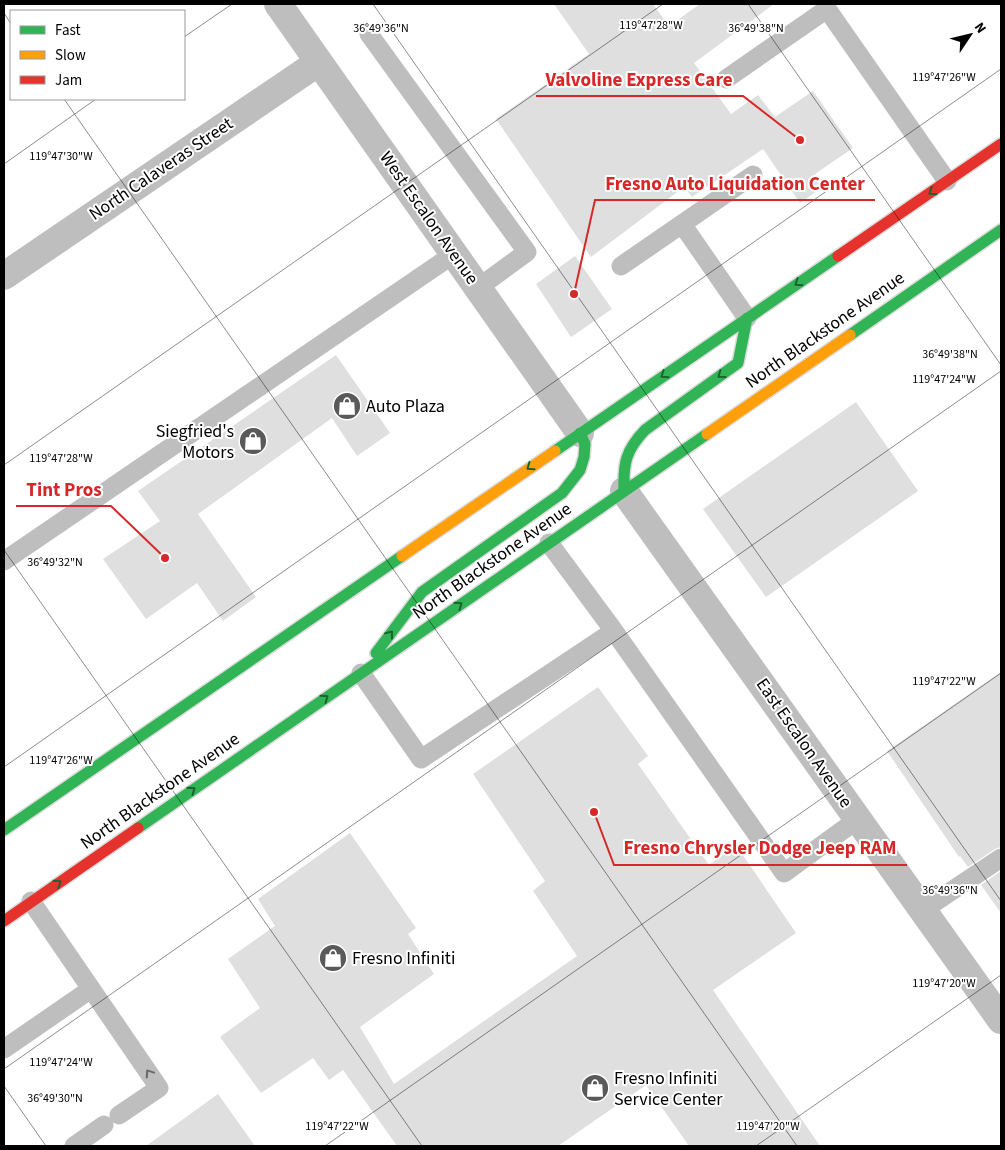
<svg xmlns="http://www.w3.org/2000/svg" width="1005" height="1150" font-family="'Source Sans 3',sans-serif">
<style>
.building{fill:#dfdfdf}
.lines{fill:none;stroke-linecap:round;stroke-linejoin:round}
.fast-casing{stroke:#dbdbdb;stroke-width:14}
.slow-casing{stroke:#dbdbdb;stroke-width:14}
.jam-casing{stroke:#dbdbdb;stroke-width:14}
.lane{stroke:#bebebe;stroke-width:19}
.street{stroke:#bebebe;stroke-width:28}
.fast{stroke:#30b455;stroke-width:11}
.slow{stroke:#ff9f0a;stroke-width:11}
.jam{stroke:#e5322d;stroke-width:11}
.oneway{stroke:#1a632f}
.oneway2{stroke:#686868}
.ticks{fill:none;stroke:#000;stroke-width:1;stroke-opacity:0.45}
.labels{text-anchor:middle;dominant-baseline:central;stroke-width:4;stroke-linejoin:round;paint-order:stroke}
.street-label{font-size:18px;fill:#000;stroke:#fff}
.poi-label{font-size:18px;fill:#000;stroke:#fff;text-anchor:start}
.ticks-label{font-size:12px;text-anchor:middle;fill:#000;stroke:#fff;stroke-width:4;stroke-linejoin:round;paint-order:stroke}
.leader{fill:none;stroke:#d62828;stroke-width:2}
.callout-dot{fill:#d62828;stroke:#fff;stroke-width:2}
.callout-label{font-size:19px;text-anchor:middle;font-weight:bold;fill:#d62828;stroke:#fff;stroke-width:4;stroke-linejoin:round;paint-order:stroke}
</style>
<rect width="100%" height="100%" fill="#fff"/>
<path class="building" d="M554,4H653L669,26L700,4H774L694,63L731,114L758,95L775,117L813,91L853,148L815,174L824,186L800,203L763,149L692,197L684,187L591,257L496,119L589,54Z
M575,256L612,309L571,337L536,284Z
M336,355L390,433L357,456L332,418L198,514L256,597L223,621L197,583L146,619L103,559L160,521L138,491Z
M856,402L918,491L766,597L703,509Z
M1001,672V847L995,849L968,867L960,856L959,857L887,751Z
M598,687L648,756L638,764L709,865L736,845L796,933L713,990L820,1146H689L646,1085L558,1146H397L343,1070L329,1080L313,1058L261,1093L220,1037L260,1008L228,959L275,926L258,899L350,833L416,928L408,934L434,974L360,1027L394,1084L577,956L533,891L545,881L473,774Z
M1001,871V913L981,885Z
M218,1094L255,1146H146Z"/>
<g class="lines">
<defs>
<path id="fast" d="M850,335L1001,230
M555,451L838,256
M624,491C623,463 626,450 645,430L738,363L747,318
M376,653L422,592L562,493L580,470L584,457L585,444L580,433
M138,828L707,434
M4,830L402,556"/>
<path id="slow" d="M707,434L850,335
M402,556L555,451"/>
<path id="jam" d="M838,256L1001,144
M4,921L138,828"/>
</defs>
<use href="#fast" class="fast-casing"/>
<use href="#slow" class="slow-casing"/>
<use href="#jam" class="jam-casing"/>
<path class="lane" d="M369,34L527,252L478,288
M726,79L827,9L947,181
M682,224L747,318
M621,266L753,175
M549,543L614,631
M4,561L454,254
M361,673L421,759L614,631L784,873L858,819
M31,901L159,1088L119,1115
M923,910L1001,858
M4,1049L91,989
M74,1146L104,1125"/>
<path class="street" d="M278,4L580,433
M4,276L319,62
M624,491L1001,1020"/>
<use href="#fast" class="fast"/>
<use href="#slow" class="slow"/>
<use href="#jam" class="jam"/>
</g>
<defs><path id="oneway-chevron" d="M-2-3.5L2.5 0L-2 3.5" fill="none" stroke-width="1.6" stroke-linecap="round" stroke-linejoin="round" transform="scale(1.25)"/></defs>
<g class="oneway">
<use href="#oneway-chevron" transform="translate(932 192) rotate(146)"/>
<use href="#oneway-chevron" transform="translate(798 283) rotate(146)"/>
<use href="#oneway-chevron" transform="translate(664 375) rotate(146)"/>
<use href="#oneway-chevron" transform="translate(721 375) rotate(144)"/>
<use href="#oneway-chevron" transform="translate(530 467) rotate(145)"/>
<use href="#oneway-chevron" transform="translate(459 605) rotate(-35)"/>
<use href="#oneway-chevron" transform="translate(390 634) rotate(-53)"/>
<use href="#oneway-chevron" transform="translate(325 698) rotate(-35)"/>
<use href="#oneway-chevron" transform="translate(192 790) rotate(-35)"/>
<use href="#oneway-chevron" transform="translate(58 883) rotate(-35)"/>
</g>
<use class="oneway2" href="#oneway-chevron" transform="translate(149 1073) rotate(-124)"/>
<path class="ticks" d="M373,4L1001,901M748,4L1001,365M4,13L11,24M184,37L232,4M64,99L797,1146M4,164L96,99M4,465L663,4M4,550L422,1146M4,767L1001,69M4,1069L1001,371M4,1086L46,1146M325,1146L1001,673M756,1146L1001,975"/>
<defs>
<symbol id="shop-disc" viewBox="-11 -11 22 22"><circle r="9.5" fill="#595959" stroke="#fff"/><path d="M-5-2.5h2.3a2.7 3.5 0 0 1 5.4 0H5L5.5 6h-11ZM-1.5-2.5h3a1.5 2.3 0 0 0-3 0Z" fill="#fff"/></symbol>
</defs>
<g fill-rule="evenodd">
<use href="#shop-disc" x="331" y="390" width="32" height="32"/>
<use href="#shop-disc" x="237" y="425" width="32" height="32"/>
<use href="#shop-disc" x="317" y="942" width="32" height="32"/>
<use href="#shop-disc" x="579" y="1072" width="32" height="32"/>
</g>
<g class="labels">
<g class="street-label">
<text transform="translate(161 169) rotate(-34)">North Calaveras Street</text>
<text transform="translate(429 218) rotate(55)">West Escalon Avenue</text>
<text transform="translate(825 330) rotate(-35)">North Blackstone Avenue</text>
<text transform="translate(492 561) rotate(-35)">North Blackstone Avenue</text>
<text transform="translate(804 743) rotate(55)">East Escalon Avenue</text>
<text transform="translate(160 791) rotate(-35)">North Blackstone Avenue</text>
</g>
<g class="poi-label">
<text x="366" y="406">Auto Plaza</text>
<text x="234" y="431" text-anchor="end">Siegfried's<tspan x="234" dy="21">Motors</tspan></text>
<text x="352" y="958">Fresno Infiniti</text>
<text x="614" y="1078">Fresno Infiniti<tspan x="614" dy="21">Service Center</tspan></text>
</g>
</g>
<g class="ticks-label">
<text x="651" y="29">119°47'28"W</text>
<text x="381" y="32">36°49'36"N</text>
<text x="756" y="32">36°49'38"N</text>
<text x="944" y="81">119°47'26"W</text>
<text x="61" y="160">119°47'30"W</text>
<text x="950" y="358">36°49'38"N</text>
<text x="944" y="383">119°47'24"W</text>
<text x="61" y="462">119°47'28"W</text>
<text x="55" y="566">36°49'32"N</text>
<text x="944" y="685">119°47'22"W</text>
<text x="61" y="764">119°47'26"W</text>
<text x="950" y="894">36°49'36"N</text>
<text x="944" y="987">119°47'20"W</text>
<text x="61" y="1066">119°47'24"W</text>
<text x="55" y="1102">36°49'30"N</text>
<text x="337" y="1130">119°47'22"W</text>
<text x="768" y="1130">119°47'20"W</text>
</g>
<path class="leader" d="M800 140L743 96H536M574 294L595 200H875M165 558L111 506H16M594 812L614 865H907"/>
<g class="callout-dot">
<circle cx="800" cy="140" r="5"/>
<circle cx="574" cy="294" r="5"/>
<circle cx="165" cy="558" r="5"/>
<circle cx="594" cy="812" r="5"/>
</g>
<g class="callout-label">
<text x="639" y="86">Valvoline Express Care</text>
<text x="735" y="190">Fresno Auto Liquidation Center</text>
<text x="64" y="496">Tint Pros</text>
<text x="760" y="854">Fresno Chrysler Dodge Jeep RAM</text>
</g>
<rect width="1005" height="1150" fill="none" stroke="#000000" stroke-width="10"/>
<rect x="10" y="10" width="175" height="90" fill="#ffffff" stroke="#999999"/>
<rect x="20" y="26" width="25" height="8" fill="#30b455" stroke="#999999"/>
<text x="55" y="35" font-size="15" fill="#000000">Fast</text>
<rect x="20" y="51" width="25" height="8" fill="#ff9f0a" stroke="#999999"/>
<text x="55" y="60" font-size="15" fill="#000000">Slow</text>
<rect x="20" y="76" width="25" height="8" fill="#e5322d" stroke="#999999"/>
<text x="55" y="85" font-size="15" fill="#000000">Jam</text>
<g transform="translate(970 35) rotate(55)" stroke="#ffffff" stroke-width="4" paint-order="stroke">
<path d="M0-4L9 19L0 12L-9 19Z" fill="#000000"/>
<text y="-8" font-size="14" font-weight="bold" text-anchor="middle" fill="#000000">N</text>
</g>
</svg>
